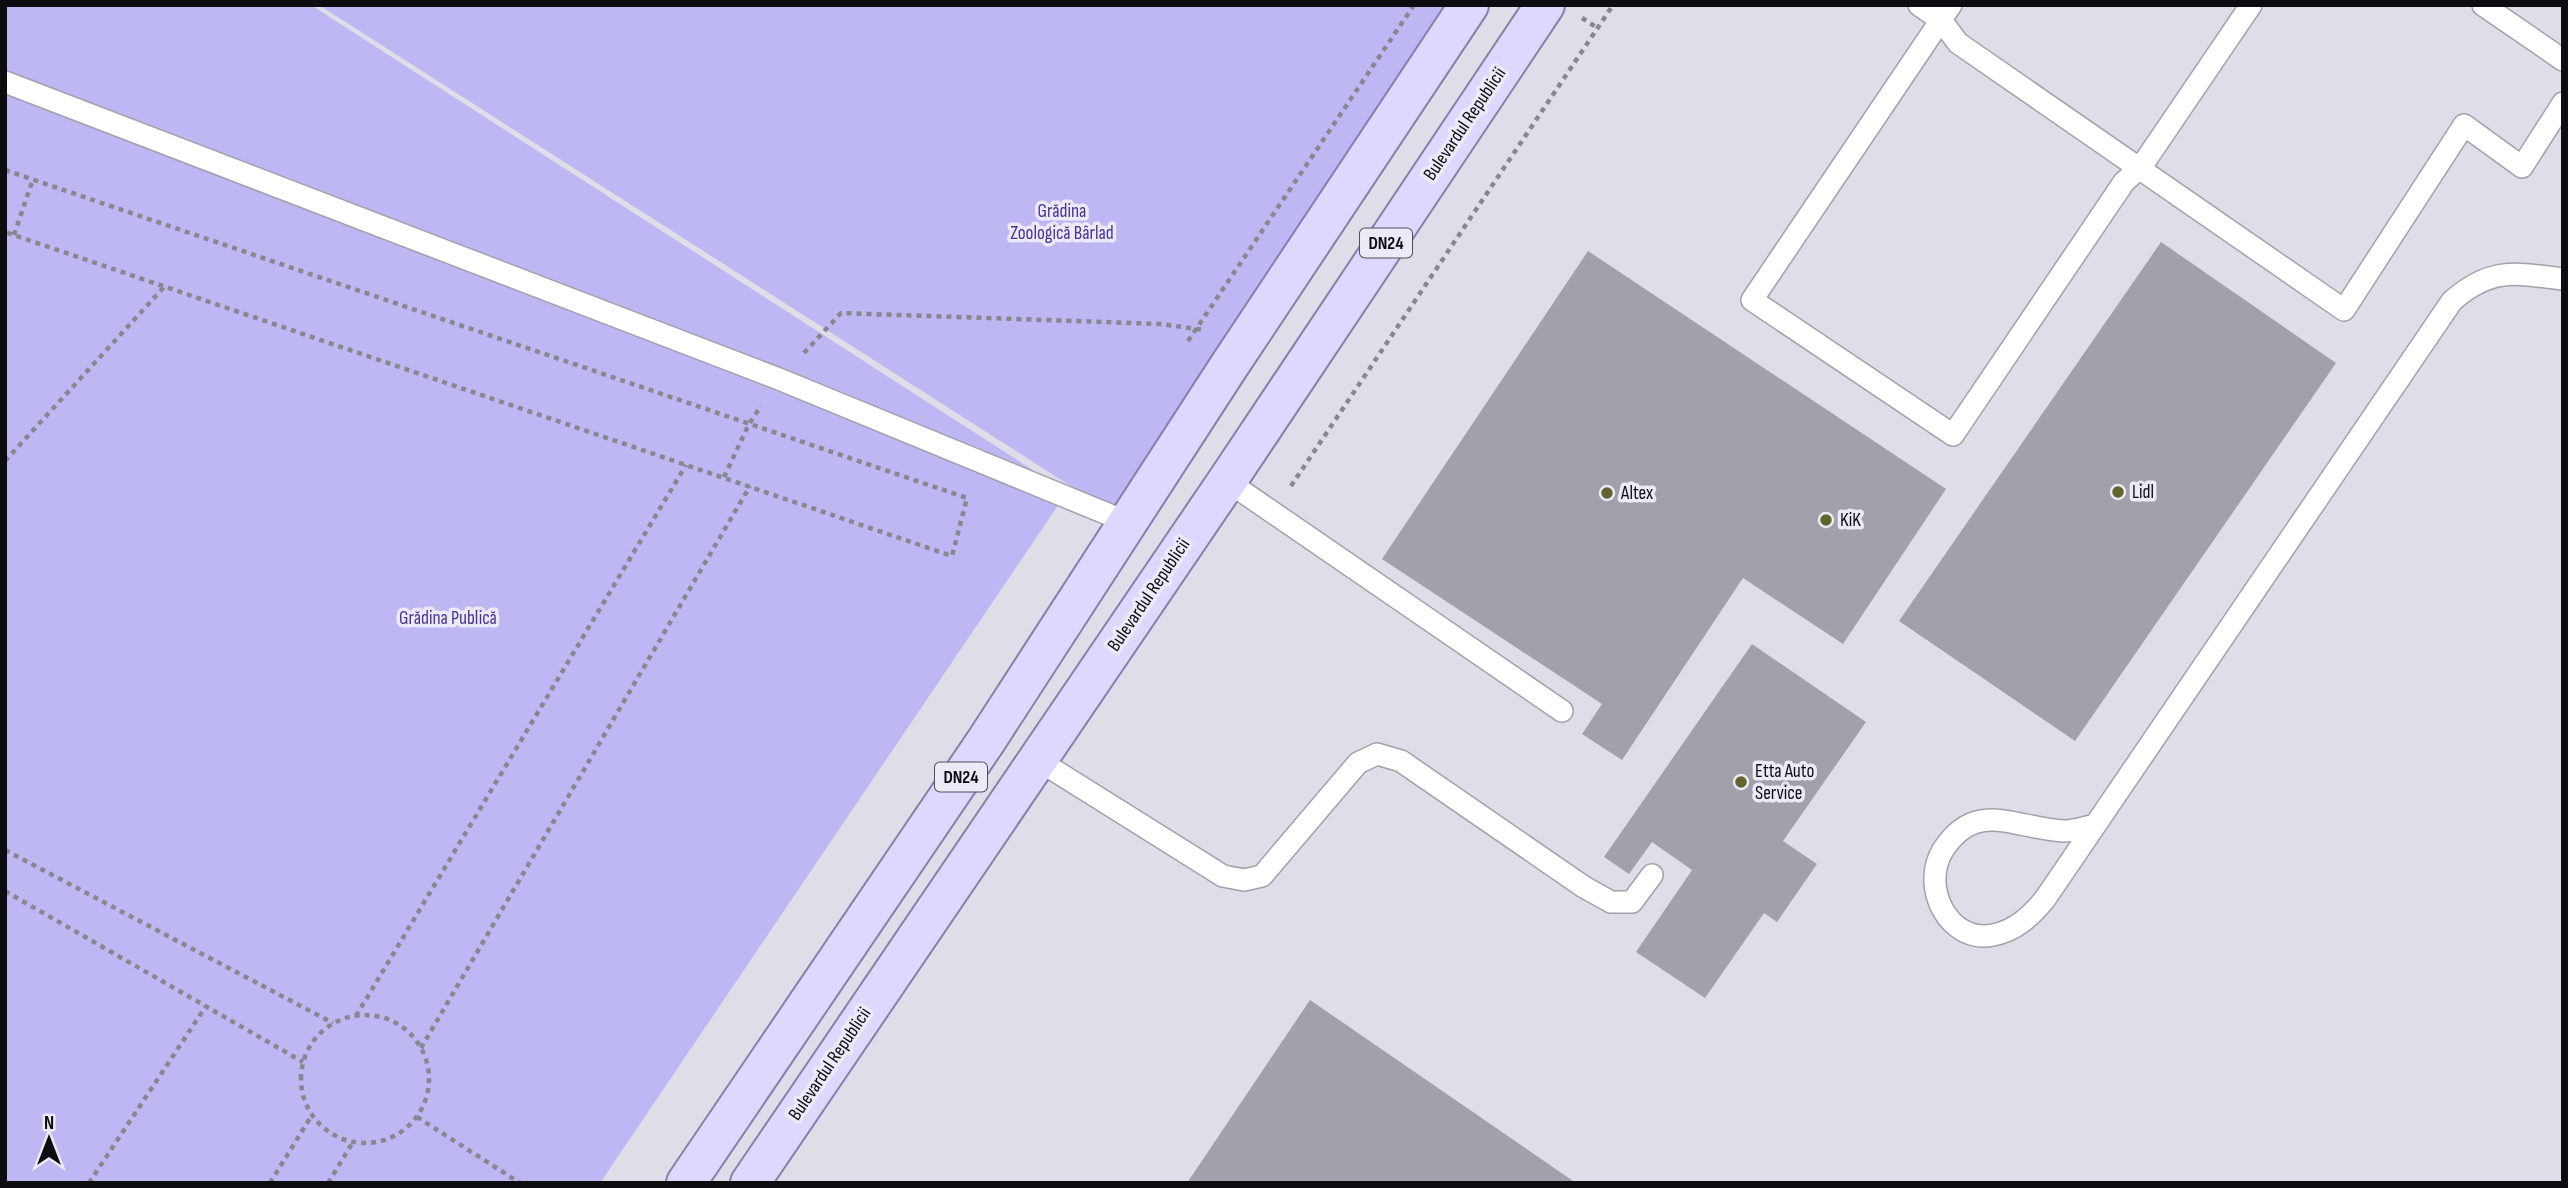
<svg xmlns="http://www.w3.org/2000/svg" width="2568" height="1188" viewBox="0 0 2568 1188" font-family="'Sofia Sans Condensed',sans-serif">
  <rect width="100%" height="100%" fill="#dedde8"/>
  <path fill="#bdb7f3" d="M5,5H311L1067,492L600,1183H5Z
    M319,5H1464L1127,522Z"/>
  <path fill="#a1a0ab" d="M2161,242L2336,363L2075,741L1899,621Z
    M1588,251L1946,489L1843,644L1743,578L1622,760L1582,734L1602,704L1382,559Z
    M1752,644L1866,722L1783,841L1817,864L1777,922L1764,913L1705,998L1636,952L1692,870L1652,842L1629,874L1604,857Z
    M1310,1000L1576,1183H1187Z"/>
  <g fill="none" stroke-linecap="round" stroke-linejoin="round">
    <defs>
      <path id="service" d="M1919,5L1941,20L1958,43L2344,310L2464,125L2522,167L2563,103
        M1951,5L1752,300L1953,435L2124,182L2141,167L2251,5
        M2483,5L2563,60
        M5,82L779,379L1127,522
        M1227,481L1562,711
        M1038,760L1223,876L1244,880L1262,876L1358,763L1377,754L1401,761L1584,887L1611,902H1632L1652,875
        M2095,825C2085,827 2074,831 2064,831C2016,829 1976,798 1943,850C1920,887 1949,944 1993,935C2015,931 2031,916 2045,899L2452,301C2491,267 2515,273 2563,279"/>
      <path id="primary" d="M686,1183L986,741L1229,366L1469,5
        M750,1183L1227,481L1545,5"/>
    </defs>
    <use href="#service" stroke="#a1a1ab" stroke-width="24"/>
    <use href="#primary" stroke="#8580ab" stroke-width="42"/>
    <path stroke="#88878f" stroke-width="4.5" stroke-dasharray="5 5" stroke-linecap="butt" d="M1582,18L1596,27
      M5,170L967,498L952,556L5,232
      M14,235L33,179
      M1188,341L1414,5
      M804,353L841,313L1161,324L1204,330
      M5,461L164,287
      M724,477L749,424L761,406
      M1291,486L1613,5
      M5,850L333,1023
      M5,891L303,1062
      M301 1079a64 64 0 1 1 128 0a64 64 0 1 1-128 0Z
      M356,1016L686,465
      M421,1048L750,486
      M417,1117L520,1183
      M89,1183L206,1006
      M270,1183L312,1115
      M328,1183L353,1142"/>
    <use href="#service" stroke="#fff" stroke-width="21"/>
    <use href="#primary" stroke="#dcd8fe" stroke-width="38"/>
  </g>
  <g fill="#636330" stroke="#ebeaf6" stroke-width="2.5">
    <circle cx="2118" cy="492" r="7"/>
    <circle cx="1607" cy="493" r="7"/>
    <circle cx="1826" cy="520" r="7"/>
    <circle cx="1741" cy="782" r="7"/>
  </g>
  <g text-anchor="middle" dominant-baseline="central" stroke-width="7" stroke-linejoin="round" paint-order="stroke">
    <g fill="#ebeaf6" stroke="#504f55" stroke-width="2">
      <rect x="1360" y="228.5" width="52" height="29" rx="5"/>
      <rect x="935" y="762.5" width="52" height="29" rx="5"/>
    </g>
    <g font-size="18" font-weight="bold" fill="#0d0c10">
      <text x="1386" y="243">DN24</text>
      <text x="961" y="777">DN24</text>
    </g>
    <g font-size="19" fill="#0d0c10" stroke="#ebeaf6">
      <text transform="translate(1465 124) rotate(-56)">Bulevardul Republicii</text>
      <text transform="translate(1149 595) rotate(-56)">Bulevardul Republicii</text>
      <text transform="translate(830 1064) rotate(-56)">Bulevardul Republicii</text>
    </g>
    <g font-size="19" fill="#4a3195" stroke="#ebeaf6">
      <text x="1062" y="211">Grădina<tspan x="1062" dy="22">Zoologică Bârlad</tspan></text>
      <text x="448" y="618">Grădina Publică</text>
    </g>
    <g font-size="19" fill="#0d0c10" stroke="#ebeaf6" text-anchor="start">
      <text x="2132" y="492">Lidl</text>
      <text x="1621" y="493">Altex</text>
      <text x="1840" y="520">KiK</text>
      <text x="1755" y="771">Etta Auto<tspan x="1755" dy="22">Service</tspan></text>
    </g>
  </g>
  <rect width="2568" height="1188" fill="none" stroke="#0d0c10" stroke-width="14"/>
  <g transform="translate(49 1139)" stroke="#ebeaf6" stroke-width="5" paint-order="stroke">
  <path d="M0-5L12 26L0 18L-12 26Z" fill="#0d0c10"/>
  <text y="-10" font-size="19" font-weight="bold" text-anchor="middle" fill="#0d0c10">N</text>
  </g>
</svg>
